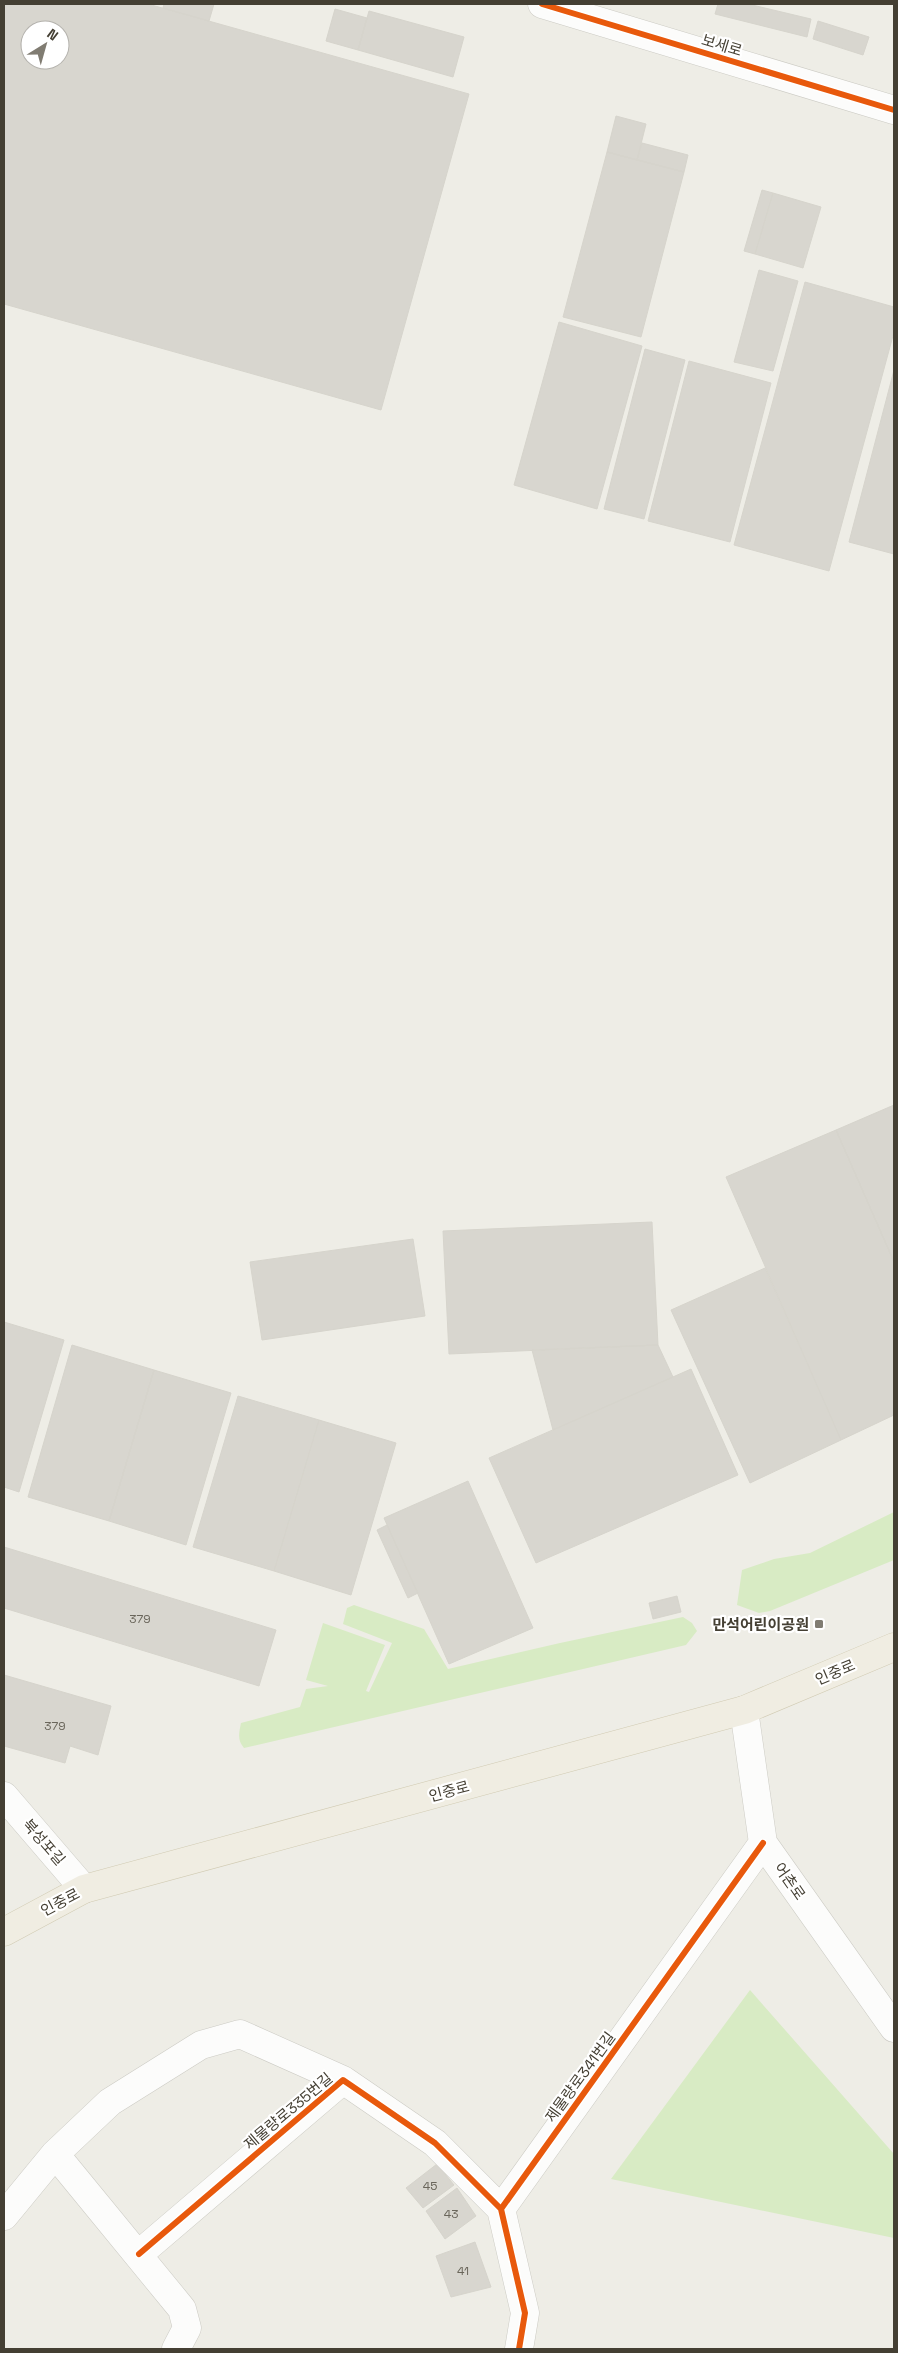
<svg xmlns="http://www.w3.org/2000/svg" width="898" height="2353" viewBox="0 0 898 2353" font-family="'Space Grotesk','Noto Sans KR',sans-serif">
  <rect width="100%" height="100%" fill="#eeede6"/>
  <path fill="#d8ebc4" d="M894,1512V1560L770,1611L759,1613L737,1605L742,1570L774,1559L810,1553Z
    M354,1605L424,1629L448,1669L560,1643L683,1617L692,1623L697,1631L686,1645L244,1748C237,1740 239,1733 241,1723L300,1707L306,1689L328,1686L306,1680L323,1623L385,1645L366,1691L369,1692L392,1643L343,1624L347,1608Z
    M750,1990L894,2154V2238L611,2179Z"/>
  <path fill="#d8d6cf" stroke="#d6d4cc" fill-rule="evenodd" d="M4,4H148L469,94L381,410L4,304ZM30,30H60V60H30Z
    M164,4H214L209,21L163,8Z
    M718,4H748L811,19L807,37L715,14Z
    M335,9L367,18L358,50L326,41Z
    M369,11L464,37L453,77L358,50Z
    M818,21L869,37L863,55L813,39Z
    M616,116L646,124L637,160L607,152Z
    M642,143L688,155L684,172L637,160Z
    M607,152L684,172L641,337L563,317Z
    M762,190L773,193L755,254L744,251Z
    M773,193L821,207L803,268L755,254Z
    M759,270L798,281L773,371L734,362Z
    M805,282L894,307V332L829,571L734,545Z
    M559,322L642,346L597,509L514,485Z
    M645,349L685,360L644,519L604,509Z
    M689,361L771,383L730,542L648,521Z
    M894,370V554L849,542Z
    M894,1105V1262L836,1130Z
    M836,1130L894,1262V1415L841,1440L726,1177Z
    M652,1222L658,1345L449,1354L443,1231Z
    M413,1239L425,1316L262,1340L250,1262Z
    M765,1268L841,1440L750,1483L671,1310Z
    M4,1322L64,1340L19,1492L4,1487Z
    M72,1345L154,1370L109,1521L28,1497Z
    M658,1345L673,1377L553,1430L532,1350Z
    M691,1369L738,1475L536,1563L489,1458Z
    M154,1370L231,1393L186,1545L109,1521Z
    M238,1396L319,1420L274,1571L193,1547Z
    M319,1420L396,1443L351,1595L274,1571Z
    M468,1481L533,1628L449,1664L384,1518Z
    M387,1525L418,1593L408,1598L377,1530Z
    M4,1547L276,1630L259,1686L4,1608Z
    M677,1596L681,1612L653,1619L649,1603Z
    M4,1675L111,1706L98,1755L70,1746L65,1763L4,1746Z
    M437,2164L454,2185L423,2208L406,2188Z
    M457,2188L476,2216L445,2239L426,2211Z
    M475,2242L491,2287L451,2297L436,2256Z"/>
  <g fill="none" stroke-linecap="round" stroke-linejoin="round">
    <defs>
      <path id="minor" d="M542,4L894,110
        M744,1710L763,1843L894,2028
        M4,1796L84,1889
        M55,2154L182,2309L187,2328L176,2349
        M4,2216L55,2154L110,2102L201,2045L240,2034L343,2080
        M139,2254L343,2080L435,2143L501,2209
        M519,2349L525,2313L501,2209L763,1843"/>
      <path id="major" d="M4,1932L84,1889L744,1710L894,1647"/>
    </defs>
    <use href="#minor" stroke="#cccbc4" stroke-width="29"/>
    <use href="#major" stroke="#d1cbb3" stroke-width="29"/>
    <use href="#minor" stroke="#fcfcfb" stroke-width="28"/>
    <use href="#major" stroke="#f0ede2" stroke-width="28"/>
    <defs>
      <path id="cycleway" d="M542,4L894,110
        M139,2254L343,2080L435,2143L501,2209
        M519,2349L525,2313L501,2209L763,1843"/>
    </defs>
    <use href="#cycleway" stroke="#fff" stroke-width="9"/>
    <use href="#cycleway" stroke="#e8590c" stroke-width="6"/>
  </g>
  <rect fill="#807c72" stroke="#fff" stroke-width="2" x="814" y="1619" width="10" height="10" rx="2.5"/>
  <g text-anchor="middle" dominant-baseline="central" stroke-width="4.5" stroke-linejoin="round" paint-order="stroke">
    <g font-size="12" fill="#6a665b">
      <text x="140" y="1619">379</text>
      <text x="55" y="1726">379</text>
      <text x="430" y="2186">45</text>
      <text x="451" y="2214">43</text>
      <text x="463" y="2271">41</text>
    </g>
    <g font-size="15" fill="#443f33" stroke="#fff">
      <text transform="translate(722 45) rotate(17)">보세로</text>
      <text transform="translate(835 1672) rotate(-23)">인중로</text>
      <text transform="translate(449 1791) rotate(-15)">인중로</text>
      <text transform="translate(44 1842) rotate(49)">북성포길</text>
      <text transform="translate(790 1881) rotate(55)">어촌로</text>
      <text transform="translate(60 1902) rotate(-28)">인중로</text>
      <text transform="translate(580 2077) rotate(-54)">제물량로341번길</text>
      <text transform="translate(288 2111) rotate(-40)">제물량로335번길</text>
    </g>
    <g font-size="15" font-weight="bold" fill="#443f33" stroke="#fff" text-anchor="end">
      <text x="809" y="1624">만석어린이공원</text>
    </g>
  </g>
  <rect width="898" height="2353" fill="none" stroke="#443f33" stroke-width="10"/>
  <g transform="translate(45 45) rotate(37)"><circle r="24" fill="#ffffff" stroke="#b4b2ad"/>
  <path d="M0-4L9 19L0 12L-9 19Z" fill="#807c72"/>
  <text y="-8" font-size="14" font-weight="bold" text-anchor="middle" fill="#443f33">N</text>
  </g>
</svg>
